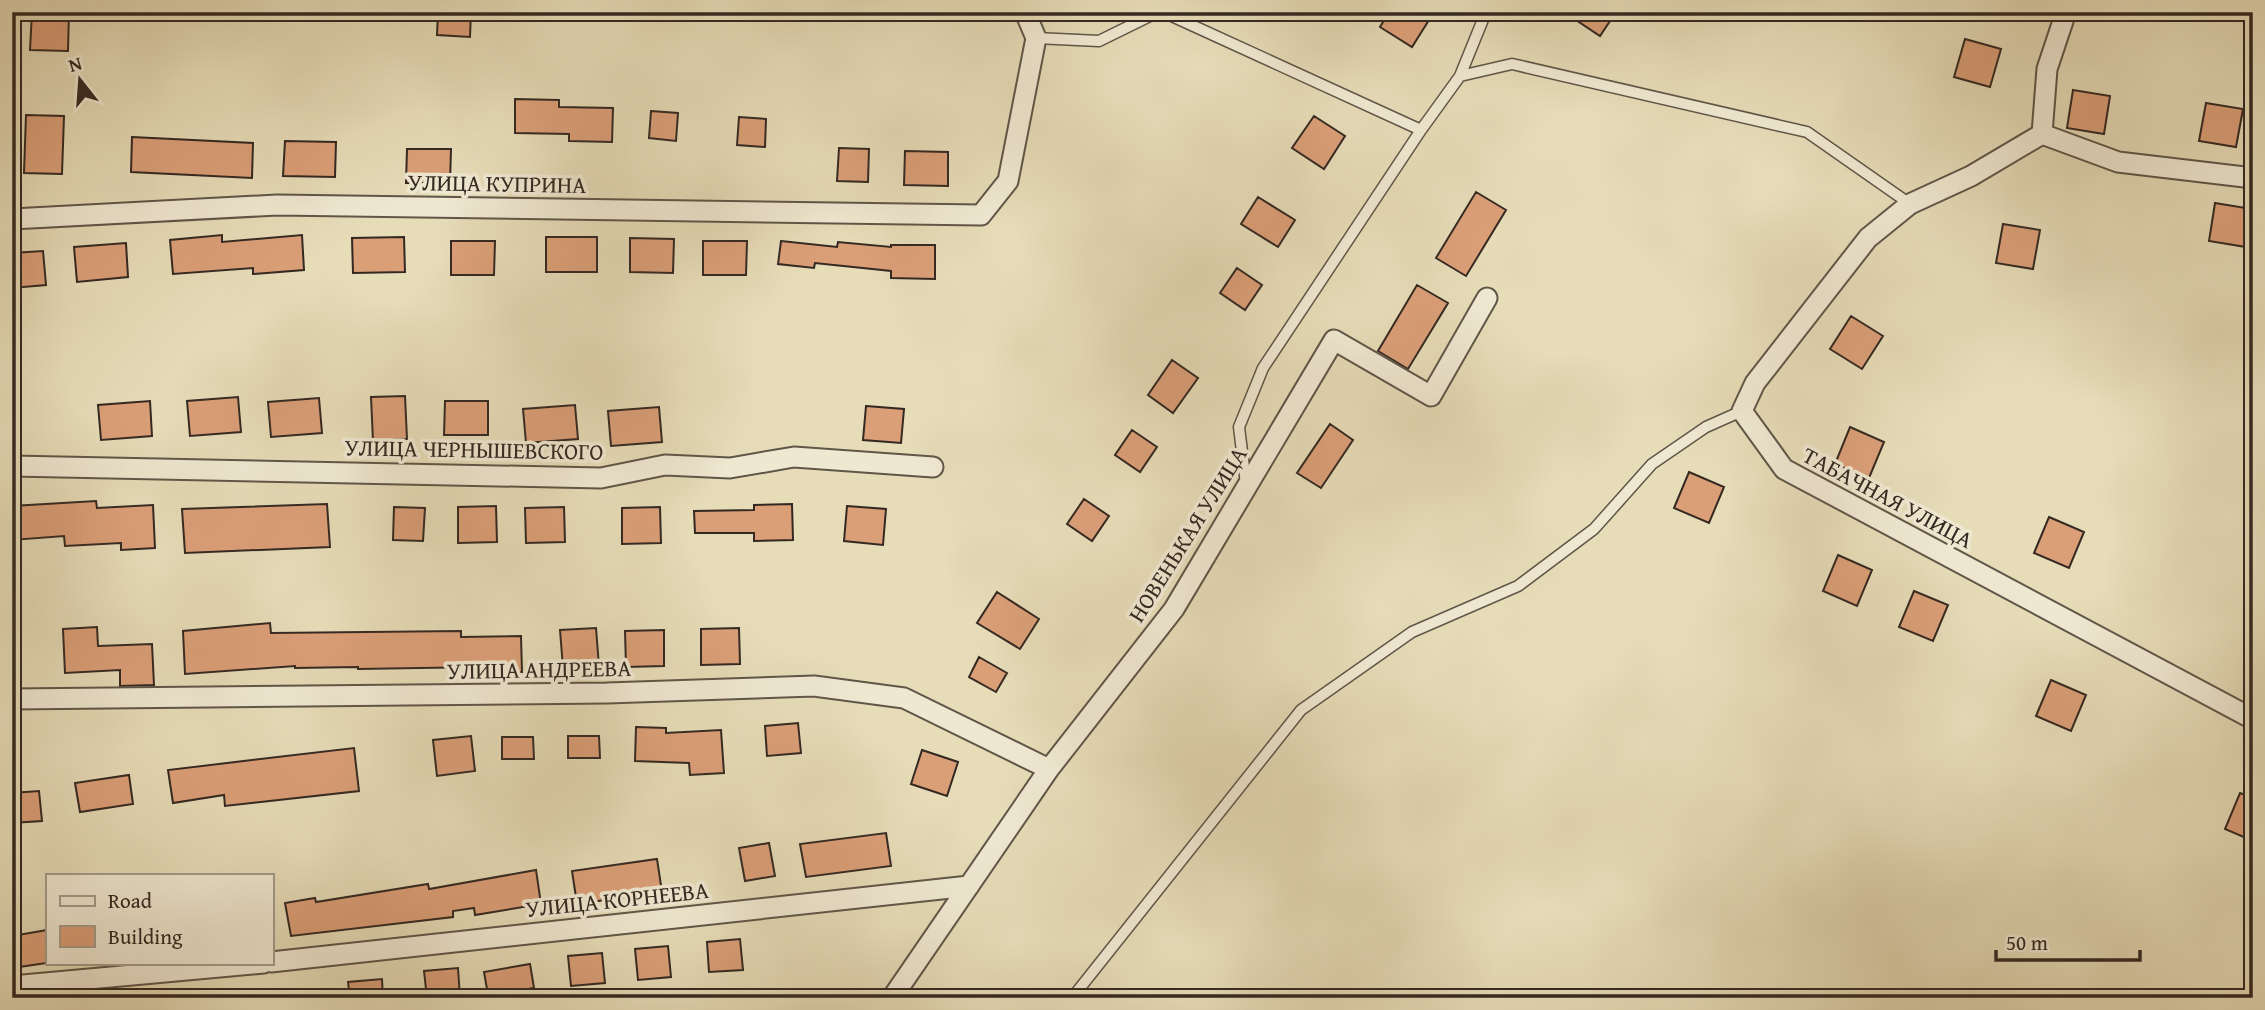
<svg xmlns="http://www.w3.org/2000/svg" width="2265" height="1010" viewBox="0 0 2265 1010" font-family="'Gentium Book Plus',serif">
  <rect width="100%" height="100%" fill="#e6dcb8"/>
  <filter id="stains"><feTurbulence type="fractalNoise" baseFrequency=".00286" numOctaves="4"/><feColorMatrix values="0 0 0 0 .2 0 0 0 0 .09 0 0 0 0 .02 0 0 0 .5 -.17"/></filter>
  <radialGradient id="worn" r=".72"><stop offset=".6" stop-color="#630" stop-opacity="0"/><stop offset="1" stop-color="#630" stop-opacity=".3"/></radialGradient>
  <path fill="#db9f78" stroke="#342922" stroke-width="2" d="M32,12H69L68,51L30,50Z
    M438,12H471L470,37L437,35Z
    M1389,12H1434L1412,47L1380,27Z
    M1564,12H1616L1600,36Z
    M1965,39L2001,49L1990,87L1954,77Z
    M2073,90L2110,96L2104,134L2067,128Z
    M515,99L559,100V107L613,108L612,142L569,141V134L515,133Z
    M2206,103L2243,109L2236,147L2199,141Z
    M651,111L678,113L676,141L649,138Z
    M26,115L64,116L62,174L24,173Z
    M1314,116L1345,136L1324,169L1292,148Z
    M739,117L766,119L765,147L737,145Z
    M132,137L253,143L252,178L131,172Z
    M285,141L336,142L335,177L283,176Z
    M839,148L869,149L868,182L837,181Z
    M407,149H451L450,183H406Z
    M905,151L948,152V186L904,185Z
    M1476,192L1506,210L1466,276L1436,258Z
    M1258,197L1295,220L1278,247L1241,224Z
    M2215,203L2252,209L2246,247L2209,241Z
    M2003,224L2040,230L2033,269L1996,263Z
    M222,235V242L302,235L304,270L253,274V268L173,274L170,240Z
    M404,237L405,272L353,273L352,238Z
    M546,237H597V272H546Z
    M630,238L674,239L673,273L630,272Z
    M451,241H495L494,275H451Z
    M703,241H747L746,275H703Z
    M781,241L837,247L838,242L891,247V245H935V279L891,278V271L815,263L814,268L778,264Z
    M126,243L128,277L77,282L74,247Z
    M43,251L46,285L12,288V253Z
    M1237,268L1262,285L1245,310L1220,293Z
    M1417,285L1448,303L1408,369L1378,351Z
    M1851,316L1883,336L1862,369L1830,349Z
    M1172,360L1198,378L1173,413L1148,395Z
    M405,396L407,439L373,441L371,397Z
    M238,397L241,432L190,436L187,401Z
    M319,398L322,433L271,437L268,402Z
    M150,401L152,436L101,440L98,405Z
    M445,401H488V435H444Z
    M575,405L578,439L526,443L523,409Z
    M866,406L904,409L901,443L863,440Z
    M659,407L662,442L611,446L608,411Z
    M1330,424L1353,440L1321,488L1297,473Z
    M1850,427L1884,442L1869,478L1835,464Z
    M1132,430L1157,447L1140,472L1115,455Z
    M1689,472L1724,487L1709,523L1674,508Z
    M1084,499L1109,516L1092,541L1067,524Z
    M96,501L97,508L153,505L155,548L121,550V543L65,546L64,536L12,540V506Z
    M327,504L330,547L185,553L182,509Z
    M792,504L793,540L754,541V533H695L694,511L754,510V505Z
    M496,506L497,542L458,543V507Z
    M847,506L886,509L883,545L844,541Z
    M394,507L425,508L423,541L393,540Z
    M564,507L565,542L526,543L525,508Z
    M660,507L661,543L622,544V508Z
    M2049,517L2084,532L2069,568L2034,553Z
    M1838,555L1872,570L1857,606L1823,591Z
    M1914,591L1948,605L1933,641L1899,627Z
    M997,592L1039,619L1020,649L977,623Z
    M270,623L271,633L461,631V637L521,636L522,672L483,673V667L358,669V667L295,668V666L185,674L183,631Z
    M97,627L98,646L152,644L154,685L120,686V670L65,673L63,629Z
    M596,628L599,666L563,668L560,630Z
    M739,628L740,664L701,665V629Z
    M664,630V666L626,667L625,631Z
    M979,657L1007,673L996,692L969,677Z
    M2051,680L2086,695L2071,731L2036,716Z
    M798,723L801,753L767,756L765,726Z
    M636,727L666,728V733L721,730L724,773L690,775L689,763L635,761Z
    M471,736L475,771L437,776L433,740Z
    M568,736H599L600,758H568Z
    M502,737H533L534,759H502Z
    M354,748L359,791L225,806L224,795L173,803L168,770Z
    M922,750L958,762L947,796L911,784Z
    M129,775L133,804L80,812L75,783Z
    M39,791L42,821L12,823V793Z
    M2240,793L2253,798V841L2225,829Z
    M886,833L891,866L806,877L800,844Z
    M769,843L775,876L745,881L739,848Z
    M657,859L662,892L577,904L572,871Z
    M536,870L541,904L475,915L474,908L453,911V917L291,936L285,903L315,898L316,902L428,884L429,889Z
    M47,930V963L12,968V936Z
    M740,939L743,970L709,972L707,942Z
    M668,946L671,977L638,980L635,949Z
    M602,953L605,983L571,986L568,956Z
    M530,964L534,988L488,995L484,972Z
    M458,968L460,998H427L424,971Z
    M382,979L383,998H350L348,982Z"/>
  <g fill="none" stroke-linecap="round" stroke-linejoin="round">
    <defs>
      <path id="service" d="M1163,12L1421,130
        M1036,38L1099,41L1158,12
        M1460,76L1486,12
        M1246,484L1239,427L1263,368L1421,130L1460,76L1512,64L1807,132L1910,204
        M1072,998L1301,710L1412,632L1518,586L1594,529L1652,464L1706,427L1742,411"/>
      <path id="minor" d="M2066,12L2047,69L2042,134L2118,162L2253,178
        M2042,134L1971,176L1910,204L1868,238L1755,383L1742,411L1784,469L2253,719
        M12,219L277,205L981,215L1008,181L1036,38L1025,12
        M12,466L601,478L665,465L730,468L794,457L933,467
        M12,699L607,693L814,686L904,698L1049,769
        M271,962L969,886
        M12,986L264,963
        M892,998L1049,769L1174,609L1334,340L1431,396L1487,298"/>
    </defs>
    <use href="#service" stroke="#605648" stroke-width="13"/>
    <use href="#minor" stroke="#605648" stroke-width="23"/>
    <use href="#service" stroke="#efe8d1" stroke-width="10"/>
    <use href="#minor" stroke="#efe8d1" stroke-width="19"/>
  </g>
  <g text-anchor="middle" dominant-baseline="central" stroke-width="7" stroke-linejoin="round" paint-order="stroke">
    <g font-size="23" fill="#342922" stroke="#efe8d1">
      <text transform="translate(497 183) rotate(1)">УЛИЦА КУПРИНА</text>
      <text transform="translate(474 449) rotate(1)">УЛИЦА ЧЕРНЫШЕВСКОГО</text>
      <text transform="translate(1888 497) rotate(28)">ТАБАЧНАЯ УЛИЦА</text>
      <text transform="translate(1187 534) rotate(-58)">НОВЕНЬКАЯ УЛИЦА</text>
      <text transform="translate(539 669) rotate(-1)">УЛИЦА АНДРЕЕВА</text>
      <text transform="translate(617 899) rotate(-6)">УЛИЦА КОРНЕЕВА</text>
    </g>
  </g>
  <rect width="2265" height="1010" fill="none" stroke="#e6dcb8" stroke-width="42"/>
  <rect x="14" y="14" width="2237" height="982" fill="none" stroke="#342922" stroke-width="3.5"/>
  <rect x="21" y="21" width="2223" height="968" fill="none" stroke="#342922" stroke-width="2"/>
  <rect x="46" y="874" width="228" height="91" fill="#efe8d1" stroke="#a49c8b" stroke-width="2"/>
  <rect x="60" y="896" width="35" height="10" fill="#efe8d1" stroke="#a49c8b" stroke-width="2"/>
  <text x="108" y="908" font-size="21" fill="#342922">Road</text>
  <rect x="60" y="926" width="35" height="21" fill="#db9f78" stroke="#a49c8b" stroke-width="2"/>
  <text x="108" y="944" font-size="21" fill="#342922">Building</text>
  <g transform="translate(80 80) rotate(343)" stroke="#efe8d1" stroke-width="5" paint-order="stroke">
  <path d="M0-5L12 26L0 18L-12 26Z" fill="#342922"/>
  <text y="-10" font-size="19" font-weight="bold" text-anchor="middle" fill="#342922">N</text>
  </g>
  <path d="M1996 950v10h144v-10" fill="none" stroke="#342922" stroke-width="3.5"/>
  <text x="2006" y="950" font-size="21" fill="#342922" stroke="#efe8d1" stroke-width="5" paint-order="stroke">50 m</text>
  <rect width="100%" height="100%" filter="url(#stains)"/>
  <rect width="100%" height="100%" fill="url(#worn)"/>
</svg>
